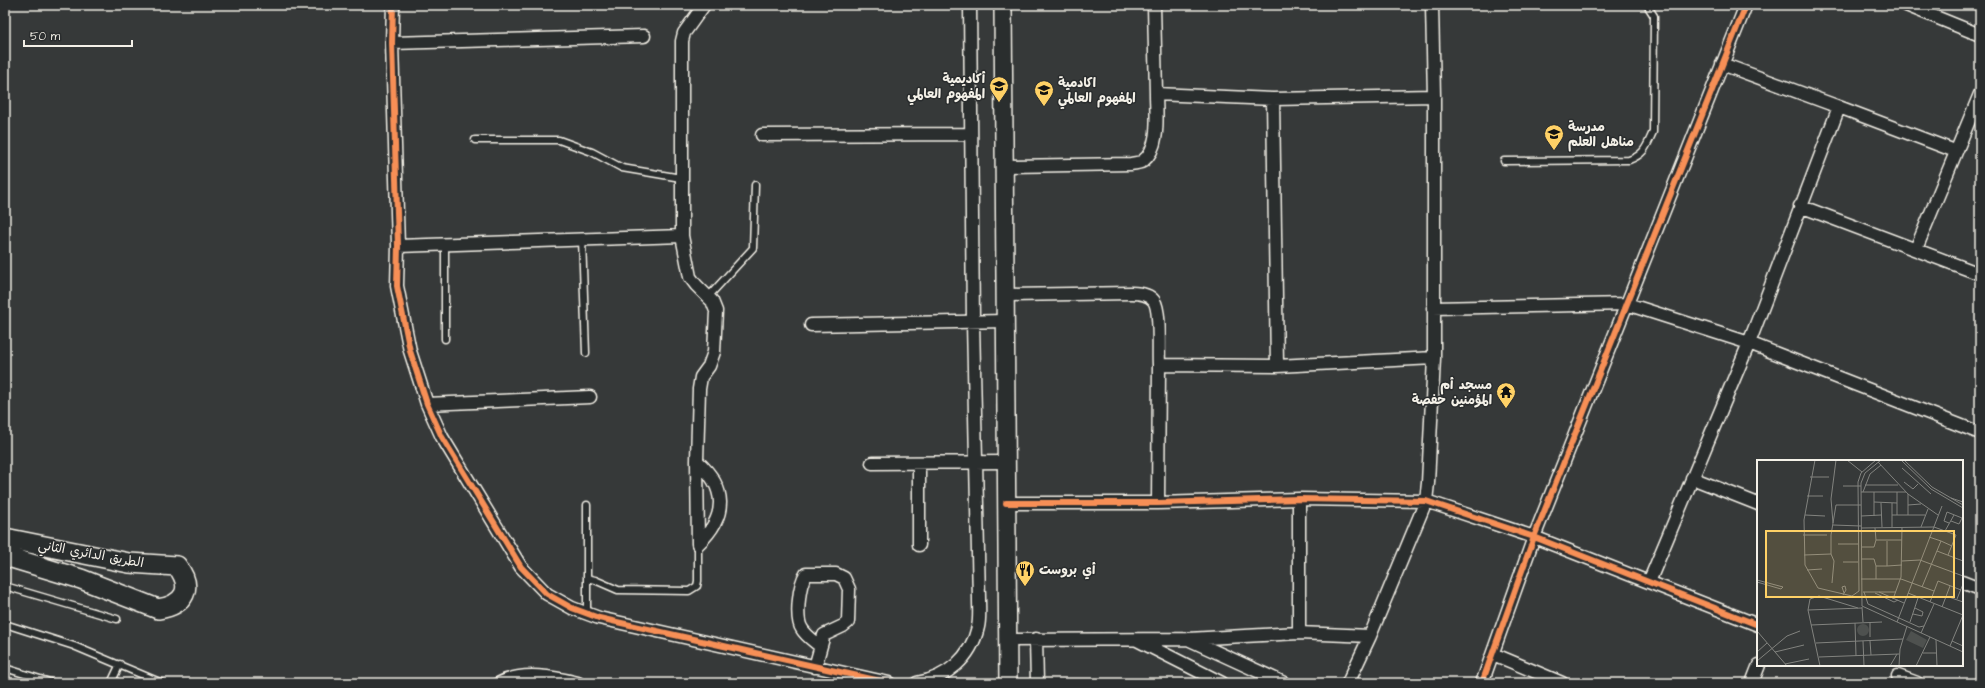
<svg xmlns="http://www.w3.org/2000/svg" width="1985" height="688" viewBox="0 0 1985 688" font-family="'Architects Daughter','Playpen Sans Arabic',sans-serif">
  <rect width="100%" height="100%" fill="#363939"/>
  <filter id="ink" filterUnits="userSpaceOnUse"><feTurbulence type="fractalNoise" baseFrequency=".025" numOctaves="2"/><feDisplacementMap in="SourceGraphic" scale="8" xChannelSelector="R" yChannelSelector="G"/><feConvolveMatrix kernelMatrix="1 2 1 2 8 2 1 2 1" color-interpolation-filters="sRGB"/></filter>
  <g filter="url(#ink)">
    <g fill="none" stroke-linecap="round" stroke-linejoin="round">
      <defs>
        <path id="service" d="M475,140H559L592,152L622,168L681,178
          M1504,161L1629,160C1645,154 1646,147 1653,132L1654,16L1647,5
          M582,239L586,353
          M445,244V339
          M708,297L753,248L755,185
          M587,578L595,580L618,590L689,591L697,586L698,581V544
          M5,586L117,619
          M587,614V505
          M5,624L74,646L162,683
          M5,668L53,683
          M111,683L120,664"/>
        <path id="minor" d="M393,5L392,43L398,246L397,286L410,351L427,404L442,437L521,567L547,594L572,608L599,618L889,683
          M1154,5L1156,94
          M1906,5L1980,35
          M392,43L644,36
          M1839,107L1955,151
          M762,135L971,134
          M1004,166L1131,164C1135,163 1141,163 1143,161C1161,147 1156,113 1156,94L1273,99L1434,96
          M1800,206L1980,274
          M398,246L682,236
          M1916,249L1980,94
          M1005,295L1131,293C1138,293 1149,294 1154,301C1161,311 1158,351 1159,365
          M1433,308L1627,304L1749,343L1980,433
          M811,325L1005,321
          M1277,366L1434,358
          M427,404L590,397
          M697,461C727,488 728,516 698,544
          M872,463L1006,462
          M919,463V545
          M1692,478L1758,504
          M1299,499V633
          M1006,503H1158L1299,499L1426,501L1534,537L1758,625
          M1158,503L1159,365L1277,366L1273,99
          M698,544L697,461L699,389L701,377L709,366L714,352L716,311L712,301L696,285L690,277L682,236V41L684,33L704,5
          M1649,582L1749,343L1839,107L1722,64
          M1962,582L1980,589
          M1036,639L1037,683
          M1007,640L1188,639L1299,633L1370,636
          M1137,640L1222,683
          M1190,640L1284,683
          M1493,654L1562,683
          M815,667L824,635L843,626L848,622L849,589L844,578L836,574H806C799,584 795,619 802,629C806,636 814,641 820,646
          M1898,676L1917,683
          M500,683C523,671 554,677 578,683
          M917,683C947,678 971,658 978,627C980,619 979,608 979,599L973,322L970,5
          M1348,683L1370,636L1426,501L1428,483L1434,358V96L1432,5
          M1482,683L1534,537L1746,5
          M1752,683L1759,665"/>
        <path id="secondary" d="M1003,5L1008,683"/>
        <path id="primary" d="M5,538L129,563L177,566C194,588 185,605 158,609L81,579L5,556"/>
      </defs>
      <use href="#service" stroke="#f4f1e8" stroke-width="9"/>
      <use href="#minor" stroke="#f4f1e8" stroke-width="15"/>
      <use href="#secondary" stroke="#f4f1e8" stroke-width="20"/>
      <use href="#primary" stroke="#f4f1e8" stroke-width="22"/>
      <use href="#service" stroke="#2a2d2e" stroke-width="6"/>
      <use href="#minor" stroke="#2a2d2e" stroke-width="12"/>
      <use href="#secondary" stroke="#2a2d2e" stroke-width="17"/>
      <use href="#primary" stroke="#2a2d2e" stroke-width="19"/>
      <defs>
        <path id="cycleway" d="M393,5L392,43L398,246L397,286L410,351L427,404L442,437L521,567L547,594L572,608L599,618L889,683
          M1006,503H1158L1299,499L1426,501L1534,537L1758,625
          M1482,683L1534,537L1746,5"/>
      </defs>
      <use href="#cycleway" stroke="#2a2d2e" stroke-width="8"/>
      <use href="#cycleway" stroke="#f78f57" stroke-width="6"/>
    </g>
  </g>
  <defs>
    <symbol id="school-pin" viewBox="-11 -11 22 30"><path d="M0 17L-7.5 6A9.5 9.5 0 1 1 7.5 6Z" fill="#ffd166" stroke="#2a2d2e"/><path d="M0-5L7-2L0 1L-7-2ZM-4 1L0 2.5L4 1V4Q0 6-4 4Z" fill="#111"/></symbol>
    <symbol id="university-pin" viewBox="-11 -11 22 30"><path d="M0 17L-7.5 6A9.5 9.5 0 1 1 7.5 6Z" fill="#ffd166" stroke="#2a2d2e"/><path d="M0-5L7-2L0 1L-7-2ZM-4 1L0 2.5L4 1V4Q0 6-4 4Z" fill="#111"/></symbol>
    <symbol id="temple-pin" viewBox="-11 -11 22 30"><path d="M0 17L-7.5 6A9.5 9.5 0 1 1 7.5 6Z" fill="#ffd166" stroke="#2a2d2e"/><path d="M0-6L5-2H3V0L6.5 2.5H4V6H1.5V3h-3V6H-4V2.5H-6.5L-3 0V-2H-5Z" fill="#111"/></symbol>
    <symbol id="restaurant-pin" viewBox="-11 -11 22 30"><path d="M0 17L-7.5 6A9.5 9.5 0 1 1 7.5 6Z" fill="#ffd166" stroke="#2a2d2e"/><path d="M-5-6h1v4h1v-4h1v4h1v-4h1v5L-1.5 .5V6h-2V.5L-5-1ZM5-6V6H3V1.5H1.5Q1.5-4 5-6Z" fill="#111"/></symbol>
  </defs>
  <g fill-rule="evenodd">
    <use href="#school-pin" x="988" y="75" width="22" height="30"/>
    <use href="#university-pin" x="1033" y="79" width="22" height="30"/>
    <use href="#school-pin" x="1543" y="123" width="22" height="30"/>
    <use href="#temple-pin" x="1495" y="381" width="22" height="30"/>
    <use href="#restaurant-pin" x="1014" y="559" width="22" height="30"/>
  </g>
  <g text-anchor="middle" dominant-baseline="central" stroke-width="3" stroke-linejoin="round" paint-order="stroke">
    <g font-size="13" font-weight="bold" fill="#f4f1e8" stroke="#2a2d2e" text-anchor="start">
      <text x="985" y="79" text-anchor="end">أكاديمية<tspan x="985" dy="15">المفهوم العالمي</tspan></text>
      <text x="1058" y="83">اكادمية<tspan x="1058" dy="15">المفهوم العالمي</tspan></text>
      <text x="1568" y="127">مدرسة<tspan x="1568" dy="15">مناهل العلم</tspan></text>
      <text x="1492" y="385" text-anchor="end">مسجد أم<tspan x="1492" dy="15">المؤمنين حفصة</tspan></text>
      <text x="1039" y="570">أي بروست</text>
    </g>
    <g font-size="13" fill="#f4f1e8" stroke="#2a2d2e">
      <text transform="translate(91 554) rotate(10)">الطريق الدائري الثاني</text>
    </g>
  </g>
  <g transform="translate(1757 460)">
    <rect width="206" height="206" fill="#363939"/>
    <path d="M100 170a6 6 0 1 1 12 0a6 6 0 1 1-12 0ZM154,171L170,180L166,188L149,180Z" fill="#4e514f"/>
    <path fill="none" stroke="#82837f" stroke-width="1" d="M58,0L47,60L48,105L61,128L95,136L102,131L101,22L104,13L119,0M90,0L105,12M124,0L108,13L104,23L105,146L206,192M144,0L174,29L206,48M147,0L175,27L206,45M121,2L151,34L181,55M145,8L174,34M53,17H72M147,22L156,29L161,24M108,25H141M86,26H104M104,32H149M106,32L113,14L124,5M140,32V55M50,36H66M194,38L206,42M117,42L140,43M124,43L125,67M151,45L164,44M48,55L68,56M135,55H168M151,55V34M104,56L124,55M117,56V32M76,63L79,45H104M192,63L187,61L190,52L205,58L202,64L194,61M76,65L104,66M135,67V43M164,67L171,49M104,68L177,67L199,75L191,95M118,68L119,80M188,71L197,55M46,75H70M184,81L195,86M81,84H101M104,87H117L119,80H145M180,91L206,101M47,95L74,94M104,99H117L119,106M145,101L163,100L206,116M86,102H101M130,106L145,105M50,110L65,109M104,119H144L177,131M119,119V106H130V81M0,120L26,127L24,129L0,122M75,123L77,101L74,94V75L76,63L74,39L79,0M165,127L184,81L172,77M106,132H139M107,132L111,144L162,167L167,166M122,132L147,143M118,133L137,142L141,140M151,133L206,155M86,135L89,130L88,126L85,127L87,133M189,136L206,142M136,139L144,117L145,67M200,139L206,124M173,142L181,121L204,130M105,147L106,162M185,147L193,126M51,150L105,148M156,154L165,156L166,152L158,148M113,162V177M140,162L185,46M153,162L161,138M98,163L99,196M54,165L125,162M0,171L30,206M164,173L177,144M179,180L180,206M106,181L107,206M113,181L114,195M195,181L206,186M59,183L146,179M193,186L206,155M0,192L10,183M18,192L47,185M166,193H179M62,197L142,194M0,201L30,176L43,171M28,204L52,199M63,206L51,150L53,139L62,136L101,148M133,206L140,194M142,206L143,189L150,166M159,206L173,177"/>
    <path fill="#ffd166" fill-opacity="0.15" stroke="#ffd166" stroke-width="2" d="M9,71H197V137H9Z"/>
    <rect width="206" height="206" fill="none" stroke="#f4f1e8" stroke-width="2"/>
  </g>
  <rect width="1985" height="688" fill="none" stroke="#2a2d2e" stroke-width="20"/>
  <rect x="10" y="10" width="1965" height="668" fill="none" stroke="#f4f1e8" stroke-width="1.5" filter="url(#ink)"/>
  <path d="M24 40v6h108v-6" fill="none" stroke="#f4f1e8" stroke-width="2"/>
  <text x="30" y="40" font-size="12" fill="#f4f1e8" stroke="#2a2d2e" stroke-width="3" paint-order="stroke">50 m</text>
</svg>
